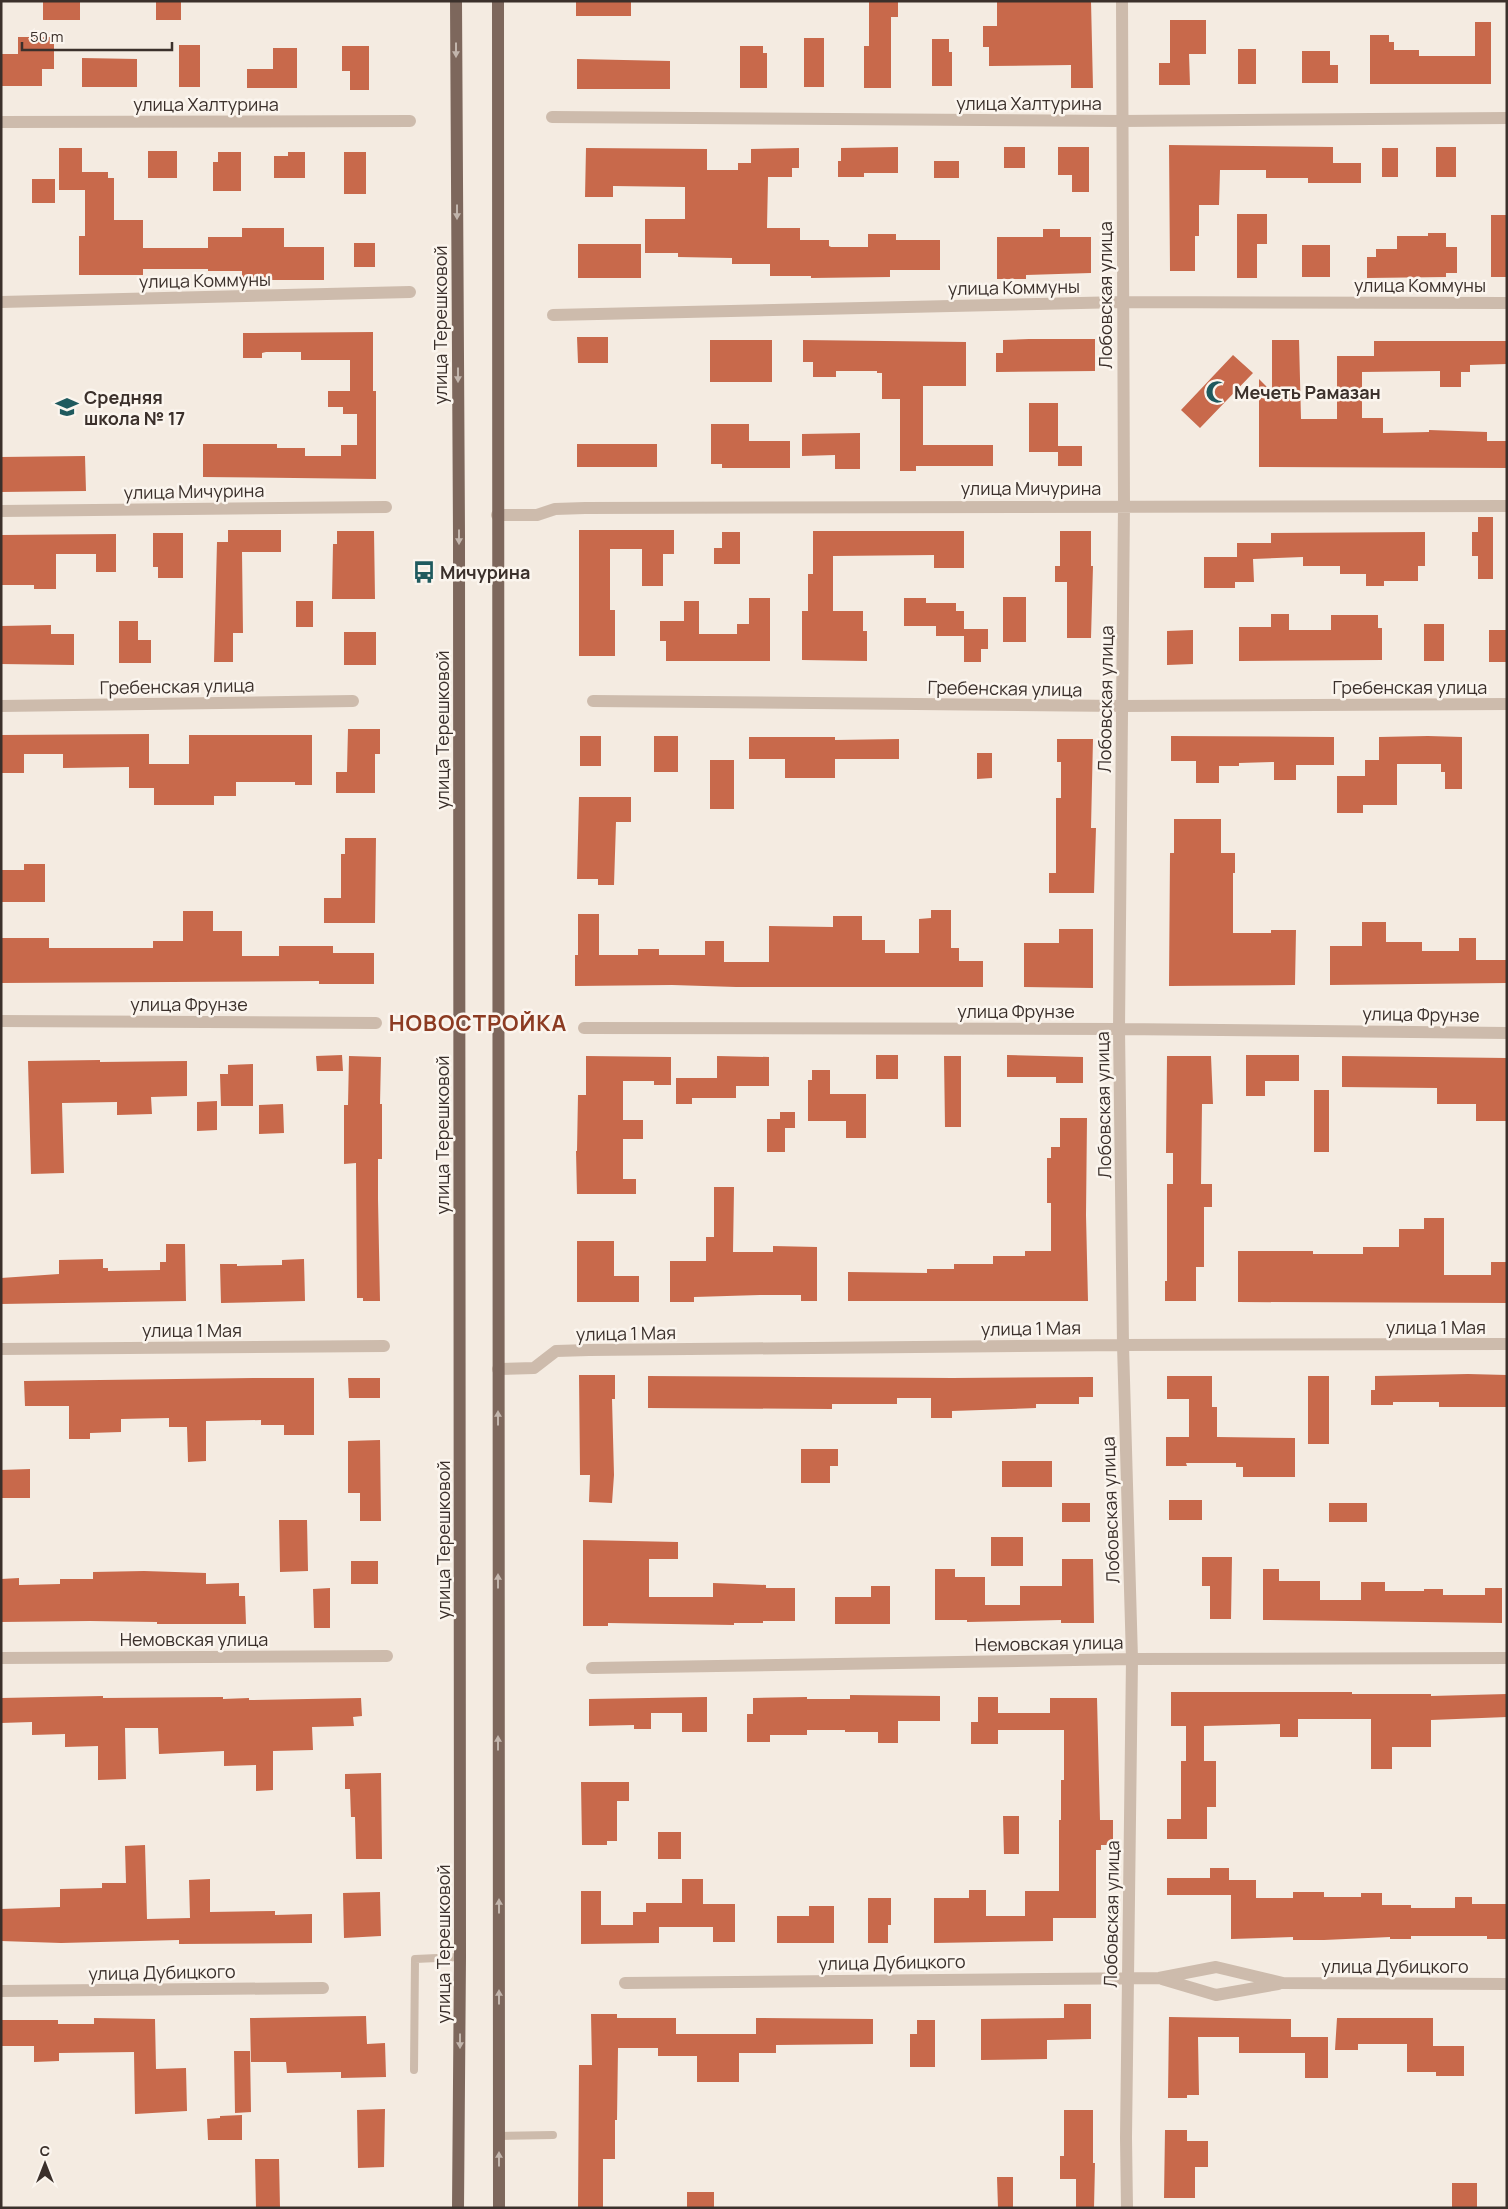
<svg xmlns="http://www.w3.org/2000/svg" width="1508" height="2209" viewBox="0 0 1508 2209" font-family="Manrope,sans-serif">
  <rect width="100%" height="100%" fill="#f4ebe1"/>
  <path fill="#c8694b" d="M43,1H80V20H43Z
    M156,1H181V20H156Z
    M576,1H631V16H576Z
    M869,1H898V17H891V88H864V46H869Z
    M997,1H1091L1093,88H1071V65L989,66V47H983V26H997Z
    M1170,20H1206V54H1189L1190,85H1159V63H1170Z
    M1475,22H1491V84H1370V35H1389V42H1394V50H1419V56H1475Z
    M18,37H54V69H42V86H1V54H18Z
    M804,38H824V87H804Z
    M932,39H949V52H952V86H932Z
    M179,45H200V87H179Z
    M342,46H369V90H350V71H342Z
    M740,46H763V53H767V88H740Z
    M273,48H297V88H247V69H273Z
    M1238,49H1256V84H1238Z
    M1302,51H1330V65H1338V83H1302Z
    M82,58L137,59V87H82Z
    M577,59L670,61V89H577Z
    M1169,145L1333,147V163H1361V183H1308V178H1266V170H1220L1219,205H1199V236H1195V271H1170Z
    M898,147V173H864V177H838V161H841V148Z
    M1004,147H1025V168H1004Z
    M1058,147H1089V192H1072V175H1058Z
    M1436,147H1456V177H1436Z
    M59,148H82V172H108V178H114V220H143V248H208V237H242V228H284V247H324V280H242V271H208V269H143V275H79V236H85V190H59Z
    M586,148L707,149V170H738V163H751V149L799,148V168H792V177H768L767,228H800V240H829V246L831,247H868V234H896V240H940V270H890V277L811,278V276H770V264H732V258L678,257V253H645V219H685V187L613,186V197H585Z
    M1382,148H1398V177H1382Z
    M148,151H177V178H148Z
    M218,152H241V191H213V162H218Z
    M288,152H305V178H274V156H288Z
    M344,152H366V194H344Z
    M934,161H959V178H934Z
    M32,179H55V203H32Z
    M1237,214H1267V244H1257V278H1237Z
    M1491,215H1507V277H1491Z
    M1043,229H1060V237H1091V273L1026,275V279H997V237H1043Z
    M1428,233H1446V247H1457V273H1446V277L1367,278V257H1376V249H1397V236H1428Z
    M354,243H375V267H354Z
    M578,244H641V278H578Z
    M1302,245H1330V277H1302Z
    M373,332V391H376V479L203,477V444H277V448H305V456H341V445H357V414H343V407H328V391H350V360H301V352H266L262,353V358H243V333Z
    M577,337H608V363H578Z
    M1029,339H1095V371L996,372V353H1003V340Z
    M710,340H772V382H710Z
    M803,340L966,342V386H923V445H993V466H916V471H900V399H882V373H877V371H836V377H813V362H803Z
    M1272,340H1299L1301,419H1337V356H1374V341H1507V364L1470,365V372H1461V387H1440V371L1362,372V418H1383V433L1429,432V430L1487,432V441H1507V468L1259,467V379L1272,392Z
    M1233,355L1253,373L1200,428L1181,410Z
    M1029,403H1058V446H1082V466H1058V452H1029Z
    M711,424H749V441H790V468H722V464H711Z
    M860,433V469H835V455L802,456V434Z
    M577,444H657V467H577Z
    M85,456L86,491L1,492V457Z
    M1478,517H1493V579H1478V556H1472V532H1478Z
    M228,530H281V552H242L243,633H233V662H214L217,542H228Z
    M579,530H674V554H663V586H642V549H610V610H615V656H579Z
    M337,531H374L375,599H332L333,544H337Z
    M813,531H964V568H934V555L833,556V611H863V631H867V661L802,660V611H808V574H813Z
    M1060,531H1091V566H1093L1091,638H1067V582H1055V566H1060Z
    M722,532H740V564H714V548H722Z
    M1425,532V566H1418V581H1384V586H1366V574H1340V566H1303V557L1253,559L1254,582H1235V588H1204V557H1237V543H1271V533Z
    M153,533H183V578H158V567H153Z
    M116,534V572H96V554H56V589H34V585H2V535Z
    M1003,597H1026V642H1003Z
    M749,598H770V661H666V641H660V621H684V601H699V634H737V624H749Z
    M904,598H926V603H956V611H964V636H936V626H904Z
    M296,601H313V627H296Z
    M1271,614H1289V630H1331V615H1378V628H1382V660L1239,661V627H1271Z
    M119,621H138V640H151V663H119Z
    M1424,624H1444V661H1424Z
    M51,625V634H74V665L1,664V626Z
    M964,629H988V649H981V662H964Z
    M1193,630V664L1167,665V631Z
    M1489,630H1507V662H1489Z
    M344,632H376V665H344Z
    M348,729H380V754H375V793H336V772H347Z
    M149,734V764H189V735H312V785H295V782H236V796H214V805H154V788H129V767L63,768V754H24V773H1V735Z
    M580,736H601V766H580Z
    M654,736H678V772H654Z
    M1171,736L1334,737V765H1296V780H1274V762L1239,763V766H1219V783H1196V761H1171Z
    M1428,736L1462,737V789H1445V772H1441V764H1397V805H1363V813H1337V776H1365V760H1379V737Z
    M749,737H835V740L899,739V759H835V778H785V759H749Z
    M1057,739H1093L1091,828H1096L1094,893H1049V873H1056V798H1061V762H1057Z
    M977,753H992V778L977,779Z
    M710,760H734V809H710Z
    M579,797H631V822H616L614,885H598V879H577Z
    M1174,819H1221V853H1235V873H1233V933H1271V930H1296L1295,985L1169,986L1170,853H1174Z
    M345,838H376L375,923H324V898H341V854H345Z
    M24,864H45V902H1V870H24Z
    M931,910H951V948H959V961H983V987H736L672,985L575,986V955H578V914H599V955H638V949H659V955H705V941H724V962H769V926L833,927V916H862V940H885V953H919V919L931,918Z
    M183,911H213V931H242V956H279V946H333V953H374V984H319V981L1,983V938H49V948H153V941H183Z
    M1362,922H1386V942H1422V951H1459V938H1476V960H1506V983L1330,985V946H1362Z
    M1059,929H1093V988L1024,987V943H1059Z
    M342,1055L343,1071H317L316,1056Z
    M876,1055H898V1079H876Z
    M1007,1055L1083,1057V1083H1056V1077H1007Z
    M1246,1055H1299V1081H1265V1096H1246Z
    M349,1056L381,1057L380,1104H382V1159H378V1199L380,1301H363V1298H357L356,1163L344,1164V1105H348Z
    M586,1056L671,1057V1085H654V1081H623V1120H643V1139H623V1179H636V1194H577L576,1151H577L578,1095H586Z
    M717,1056L769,1057V1086H736V1098H692V1104H676V1078H717Z
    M944,1056H961V1127H945Z
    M1167,1056H1211L1213,1104H1202L1201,1184H1212V1207H1204V1267H1196V1301H1165V1281H1167V1184H1173V1153H1166Z
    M1342,1056L1507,1058V1121H1476V1104H1437V1088L1342,1087Z
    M100,1060V1062L187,1061V1096L151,1097L152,1114L117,1115V1102L62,1103L64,1173L31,1174L28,1061Z
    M253,1064V1106H221L220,1074H228V1065Z
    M812,1070H830V1094H866V1138H846V1121H808V1080H812Z
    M1314,1090H1329V1152H1314Z
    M217,1101V1130L197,1131V1102Z
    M283,1104L284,1133L259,1134V1105Z
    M780,1112H795V1128H785V1152H767V1119H780Z
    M1060,1118H1087L1086,1215L1088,1301H848V1272L927,1273V1269H954V1264H993V1256H1025V1251H1051V1203H1047V1158H1051V1147H1060Z
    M714,1187H734L733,1252H773V1246L817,1247V1301H801V1295H760L694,1297V1302H670V1261H706V1237H714Z
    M1424,1218H1444V1275H1491V1262H1507V1303L1238,1302V1251H1313V1254H1363V1247H1399V1229H1424Z
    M577,1241H614V1276H639V1302H577Z
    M166,1244H185L186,1301L1,1304V1278L59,1274V1260L103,1259V1268H108V1271L160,1270V1262H166Z
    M304,1259L305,1301L221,1303L220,1264H237V1266L282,1265V1260Z
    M1468,1374L1507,1375V1407H1439V1402H1393V1405H1371V1390H1375V1376Z
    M579,1375H615V1399H612L614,1475L612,1503L589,1502L590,1475H580Z
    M648,1376L952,1378L1093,1377V1397H1079V1404H1036V1408L952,1411V1418H931V1398H897V1404H832V1409L648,1408Z
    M1167,1376H1212V1407H1217V1437L1295,1438V1477H1243V1467H1236V1463H1186L1187,1466H1166V1437H1189V1399H1167Z
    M1308,1376H1329V1444H1308Z
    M253,1378H314V1435H284V1425H261V1420L206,1421V1461L188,1462L187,1427H169V1418L121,1419V1432L90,1433V1439H69V1406H25L24,1381Z
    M348,1378H380V1398H349Z
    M380,1440L381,1521H360V1493H348V1441Z
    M801,1449H838V1466H830V1483H801Z
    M1002,1461H1052V1487H1002Z
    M30,1469V1498H1V1470Z
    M1169,1500H1202V1520H1169Z
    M1062,1503H1090V1522H1062Z
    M1329,1503H1367V1522H1329Z
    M279,1520H307L308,1571L280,1572Z
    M991,1537H1023V1566H991Z
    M583,1540L678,1542V1559H649V1597H713V1583L766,1585V1588H795V1621H763V1623H734V1625L608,1623V1626H583Z
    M1202,1557H1232L1231,1619H1210V1586H1202Z
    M1062,1559H1093L1094,1623H1061V1620L967,1622V1620H935V1569H955V1577H985V1605H1020V1586H1062Z
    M351,1561H378V1584H351Z
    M1263,1569H1279V1581H1320V1600H1361V1582H1385V1591H1424V1589H1443V1595H1485V1588H1502V1623L1263,1620Z
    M144,1571L206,1573V1584L239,1583V1596H245L246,1624H157V1622L90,1621L1,1622V1579L19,1578V1585L60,1584V1579H93V1572Z
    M871,1586H890V1624H835V1597H871Z
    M330,1588V1628H314L313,1589Z
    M1171,1692H1352V1694H1431V1696L1507,1694V1717L1431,1720V1747H1392V1769H1371V1719H1298V1737H1280V1724L1204,1726V1761H1216V1807H1207V1839H1167V1819H1181V1761H1186V1726H1171Z
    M850,1695L940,1696V1721H898V1743H878V1732H845V1730H807V1735H770V1742H747V1714H753V1698L807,1697V1699H850Z
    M103,1696V1698L223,1697V1699L249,1698V1700L361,1698L362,1716L353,1717L354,1726L312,1727L313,1750L273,1751V1790L256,1791V1765L224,1766V1751L159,1754L158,1728H125L126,1779L98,1780V1746L65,1747V1734L32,1735V1722L1,1723V1698Z
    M707,1697V1732H682V1713H651V1729H634V1725L589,1726V1699Z
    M978,1697H998V1713H1050V1698H1097L1100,1820H1113V1845H1101V1850H1096V1918H1053V1941L934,1943V1898H969V1890H986V1916H1025V1891H1059V1820H1061V1780H1064V1730H998V1744H971V1722H978Z
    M381,1773L382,1859H356L355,1817H351L350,1789H345V1774Z
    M581,1782H629V1801H617V1841H607V1845H582Z
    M1003,1816H1019V1854H1004Z
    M658,1832H681V1859H658Z
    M145,1845L147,1919L190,1918L189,1880L210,1879V1912L275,1911V1915L312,1914V1943L179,1944V1940L61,1943L1,1941V1909L60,1907V1889L102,1888V1883H126L125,1846Z
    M1210,1868H1229V1880H1256V1898H1293V1892H1324V1897H1361V1893H1382V1905H1411V1908H1455V1897H1472V1904H1507L1506,1939H1487V1936H1411V1939H1390V1937L1324,1940H1293V1937L1231,1939V1895H1167V1878H1210Z
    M682,1879H703V1904H735V1942H713V1927H659V1943L581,1944V1891H601V1925H633V1912H646V1903H682Z
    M380,1892L381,1936L344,1938L343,1893Z
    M868,1898H891V1925H888V1943H868Z
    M809,1906H834V1943H777V1916H809Z
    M1064,2004H1091V2039L1047,2040V2059L981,2060V2019L1064,2018Z
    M591,2014H617V2018H676V2034H756V2018L873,2019V2044L776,2045V2053H739V2082H697V2056H658V2048H618L617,2120H615V2159H603V2208H578L579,2065H592Z
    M366,2016L367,2044L385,2043L386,2077L341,2078V2072L287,2073L286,2062H251L250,2018Z
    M1169,2017L1291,2019V2037H1328V2078H1305V2053H1239V2037H1198L1199,2095H1187V2098H1168Z
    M94,2018L155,2019L156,2069L186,2068L187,2111L135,2114L134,2052L59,2053V2061L34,2062V2046H1V2020H58V2024H94Z
    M1337,2018H1433V2046H1464V2076H1436V2072H1407V2044H1358V2050H1335Z
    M917,2020H935V2067H910V2034H917Z
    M234,2051H250L251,2112L235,2113Z
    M385,2109L384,2167L358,2168L357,2110Z
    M1064,2110H1093V2163H1095L1094,2208H1076V2179H1060V2156H1064Z
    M242,2115V2140H208L207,2119L220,2118V2116Z
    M1165,2130H1187V2141H1208V2167H1195V2198H1164Z
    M255,2159H279L280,2208H256Z
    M997,2177H1013V2208H998Z
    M1452,2183H1477V2208H1452Z
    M687,2192H714V2208H687Z"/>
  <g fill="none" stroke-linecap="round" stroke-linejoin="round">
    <path stroke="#cdbbac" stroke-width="8" d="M414,2070L415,1959L460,1957
      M499,2136L553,2135"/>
    <path stroke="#cdbbac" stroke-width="12" d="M1122,1L1124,505L1119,1029L1123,1345L1132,1659L1126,2138L1127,2208
      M552,117L1122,121L1507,118
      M1,122L410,121
      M1,302L410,292
      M553,315L1123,302L1507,303
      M1,511L386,507
      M497,515H537L555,509L585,508L1507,506
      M593,701L1122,706L1507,704
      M1,706L353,701
      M1,1021L376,1023
      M584,1028L1119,1029L1507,1033
      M1,1349L384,1346
      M498,1369L534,1368L556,1351L589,1350L1123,1345L1507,1344
      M1,1658L387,1656
      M592,1668L1132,1659L1507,1658
      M1162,1979L1216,1995L1278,1984
      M625,1983L1159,1978L1216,1967L1283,1983L1507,1984
      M1,1991L323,1988"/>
    <path stroke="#7d675c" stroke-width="12" d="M456,1L459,535L460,1957L458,2208
      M498,1L499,2208"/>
  </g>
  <defs><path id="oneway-solid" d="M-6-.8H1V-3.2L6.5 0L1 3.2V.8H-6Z" transform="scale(1.25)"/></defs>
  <g fill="#c2b5ac">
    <use href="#oneway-solid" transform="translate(456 50) rotate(90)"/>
    <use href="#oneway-solid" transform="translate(457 212) rotate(90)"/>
    <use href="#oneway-solid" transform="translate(458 375) rotate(90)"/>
    <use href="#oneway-solid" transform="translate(459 537) rotate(90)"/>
    <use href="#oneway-solid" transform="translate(498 1418) rotate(-90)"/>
    <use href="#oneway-solid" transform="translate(498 1581) rotate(-90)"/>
    <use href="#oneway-solid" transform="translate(498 1743) rotate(-90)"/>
    <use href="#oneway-solid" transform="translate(499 1906) rotate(-90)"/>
    <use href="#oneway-solid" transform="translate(499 1997) rotate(-90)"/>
    <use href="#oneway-solid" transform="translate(460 2041) rotate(90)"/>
    <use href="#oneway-solid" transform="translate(499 2159) rotate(-90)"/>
  </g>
  <defs>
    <symbol id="mosque-bare" viewBox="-9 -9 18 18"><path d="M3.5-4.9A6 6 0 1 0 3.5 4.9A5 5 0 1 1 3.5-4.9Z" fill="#1f5a5e" stroke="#fbf5ee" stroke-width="2.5" paint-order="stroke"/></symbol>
    <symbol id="school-bare" viewBox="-9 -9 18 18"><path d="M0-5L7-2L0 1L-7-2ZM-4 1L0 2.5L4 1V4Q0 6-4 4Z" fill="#1f5a5e" stroke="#fbf5ee" stroke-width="2.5" paint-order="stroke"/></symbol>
    <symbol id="bus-bare" viewBox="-9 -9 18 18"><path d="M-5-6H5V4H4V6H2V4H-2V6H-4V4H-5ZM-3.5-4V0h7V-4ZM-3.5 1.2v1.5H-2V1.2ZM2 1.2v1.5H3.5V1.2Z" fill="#1f5a5e" stroke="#fbf5ee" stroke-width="2.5" paint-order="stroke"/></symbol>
  </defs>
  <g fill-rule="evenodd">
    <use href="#mosque-bare" x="1201" y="376" width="32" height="32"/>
    <use href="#school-bare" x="51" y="391" width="32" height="32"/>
    <use href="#bus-bare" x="408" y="556" width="32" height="32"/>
  </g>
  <g text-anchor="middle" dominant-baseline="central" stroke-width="5" stroke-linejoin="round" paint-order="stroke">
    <g font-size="18" fill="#3b302b" stroke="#fbf5ee">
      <text x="1029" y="103">улица Халтурина</text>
      <text x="206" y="104">улица Халтурина</text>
      <text transform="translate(205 280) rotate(-1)">улица Коммуны</text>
      <text x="1420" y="285">улица Коммуны</text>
      <text transform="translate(1014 287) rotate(-1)">улица Коммуны</text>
      <text transform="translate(1105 295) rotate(-90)">Лобовская улица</text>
      <text transform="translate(440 325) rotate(-90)">улица Терешковой</text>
      <text x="1031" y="488">улица Мичурина</text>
      <text transform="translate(194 491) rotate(-1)">улица Мичурина</text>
      <text transform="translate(177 686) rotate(-1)">Гребенская улица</text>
      <text x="1410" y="687">Гребенская улица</text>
      <text transform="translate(1005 688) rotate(1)">Гребенская улица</text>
      <text transform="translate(1105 699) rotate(-89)">Лобовская улица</text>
      <text transform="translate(442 730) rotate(-90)">улица Терешковой</text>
      <text x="189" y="1004">улица Фрунзе</text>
      <text x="1016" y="1011">улица Фрунзе</text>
      <text transform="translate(1421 1014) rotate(1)">улица Фрунзе</text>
      <text transform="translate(1103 1105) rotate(-91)">Лобовская улица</text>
      <text transform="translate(442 1135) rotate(-90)">улица Терешковой</text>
      <text x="1436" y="1327">улица 1 Мая</text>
      <text transform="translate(1031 1328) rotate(-1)">улица 1 Мая</text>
      <text x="192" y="1330">улица 1 Мая</text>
      <text transform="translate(626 1333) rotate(-1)">улица 1 Мая</text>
      <text transform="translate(1110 1510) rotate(-92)">Лобовская улица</text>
      <text transform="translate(443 1540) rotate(-90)">улица Терешковой</text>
      <text x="194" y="1639">Немовская улица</text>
      <text transform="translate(1049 1643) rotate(-1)">Немовская улица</text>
      <text transform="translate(1111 1914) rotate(-89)">Лобовская улица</text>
      <text transform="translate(443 1944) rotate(-90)">улица Терешковой</text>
      <text transform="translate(892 1962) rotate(-1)">улица Дубицкого</text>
      <text x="1395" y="1966">улица Дубицкого</text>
      <text transform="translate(162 1972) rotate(-1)">улица Дубицкого</text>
    </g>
    <g font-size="18" font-weight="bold" fill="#3b302b" stroke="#fbf5ee" text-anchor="start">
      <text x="1234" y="392">Мечеть Рамазан</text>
      <text x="84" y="397">Средняя<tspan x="84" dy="21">школа № 17</tspan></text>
      <text x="440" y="572">Мичурина</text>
    </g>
    <g font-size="22" font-weight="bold" letter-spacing="1" fill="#8c3b22" stroke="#fbf5ee">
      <text x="478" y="1023">НОВОСТРОЙКА</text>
    </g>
  </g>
  <rect width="1508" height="2209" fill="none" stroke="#3b302b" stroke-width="5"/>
  <g transform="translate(45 2164)" stroke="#fbf5ee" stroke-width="4" paint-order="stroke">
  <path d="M0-4L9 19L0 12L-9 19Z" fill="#3b302b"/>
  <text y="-8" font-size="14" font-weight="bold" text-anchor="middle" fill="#3b302b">С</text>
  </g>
  <path d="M22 42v8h150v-8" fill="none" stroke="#3b302b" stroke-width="2.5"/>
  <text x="30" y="42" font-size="15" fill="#3b302b" stroke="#fbf5ee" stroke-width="4" paint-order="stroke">50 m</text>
</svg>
